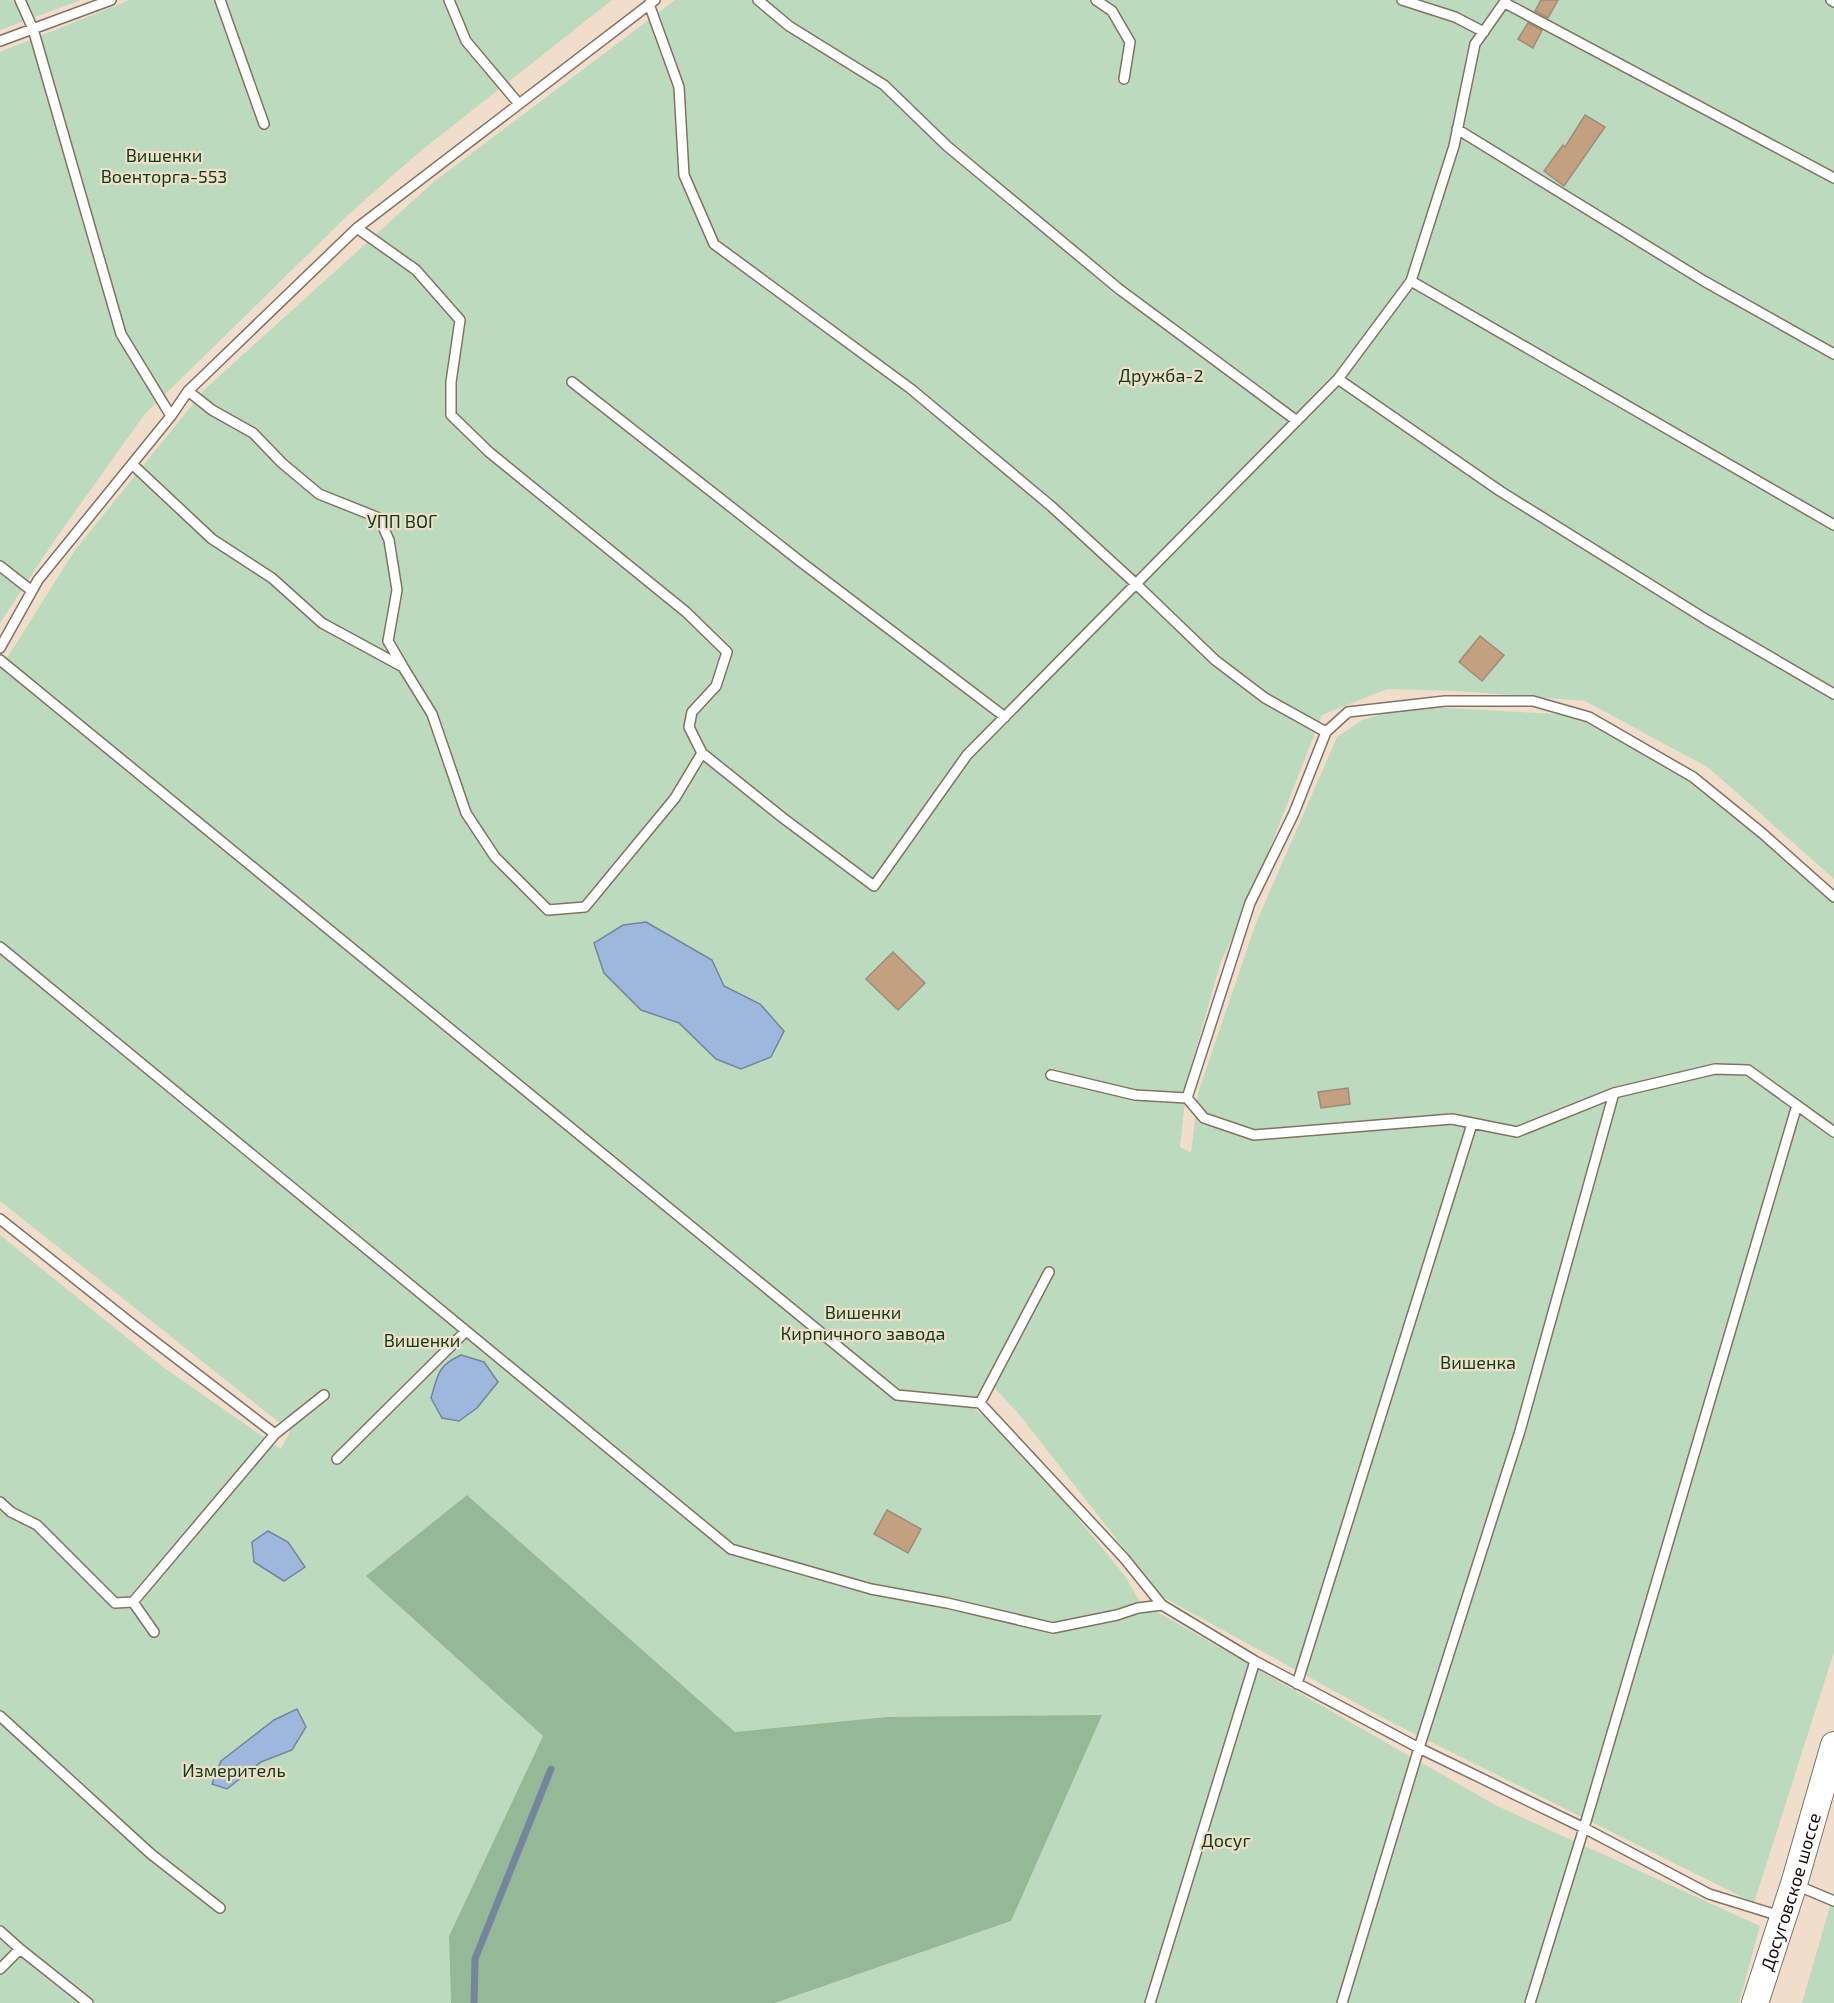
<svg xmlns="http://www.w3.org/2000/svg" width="1834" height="2003" viewBox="0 0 1834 2003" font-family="'Exo 2',sans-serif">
  <rect width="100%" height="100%" fill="#f1ddcb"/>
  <path fill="#bcdbbe" d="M0,0H81L0,30Z
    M130,0H612L417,154L348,215L144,415L54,541L0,623V52Z
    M675,0H1834V879L1709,768L1585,701L1460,691L1387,689L1322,715L1245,912L1221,961L1187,1081L1180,1147L1191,1153L1198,1093L1256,923L1337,737L1362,720L1410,706L1574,715L1698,785L1834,901V1652L1754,1903L1387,1720L1161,1596L1018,1413L986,1379L971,1407L1005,1429L1125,1576L1140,1602L1497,1806L1760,1926L1739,2003H775L1011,1921L887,1717L735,1733L467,1495L367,1576L543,1736L449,1936L451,2003H0V1235L163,1367L281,1449L290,1431L0,1201V669L75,550L205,389L435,181Z
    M1834,1892V2003H1802Z"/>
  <path fill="#95b897" d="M467,1495L735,1732L887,1717L1102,1715L1011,1921L775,2003H451L449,1936L543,1736L366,1576Z"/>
  <path fill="#9db8dc" stroke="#74859c" stroke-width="1.5" d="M646,922L712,960L724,986L760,1004L784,1031L771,1057L741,1069L716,1059L679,1023L641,1010L604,973L594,943L623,925Z
    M461,1355L484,1362L498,1382L477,1408L459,1421L442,1418L431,1398C438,1375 437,1366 461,1355Z
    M268,1531L288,1542L305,1567L284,1581L254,1562L252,1542Z
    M297,1709L306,1727L292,1750L261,1762L227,1789L212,1784L221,1761L274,1720Z"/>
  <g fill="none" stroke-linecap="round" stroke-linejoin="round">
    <path stroke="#74859c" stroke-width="7" d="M474,2003L475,1959L551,1769"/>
  </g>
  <path fill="#c2a080" stroke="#9e8c7b" stroke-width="1.5" d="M1541,0H1558L1548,18L1535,11Z
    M1528,23L1542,30L1533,48L1518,39Z
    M1585,115L1605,127L1564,186L1544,171L1563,145L1565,147Z
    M1480,636L1504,655L1482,681L1459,662Z
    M893,952L925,983L898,1010L866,979Z
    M1348,1088L1350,1104L1321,1108L1318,1092Z
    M887,1510L921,1529L908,1553L874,1534Z"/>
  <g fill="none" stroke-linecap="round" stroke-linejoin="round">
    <defs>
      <path id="lane" d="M20,0L33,29L121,334L171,416
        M220,0L264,124
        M449,0L466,41L519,104
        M758,0L789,26L884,85L947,146L1119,289L1297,421
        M1096,0L1112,11L1130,42L1124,79
        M1402,0L1455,17L1484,32
        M1831,0L1834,2
        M1505,3L1834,178
        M649,4L679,87L684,175L714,244L911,389L1051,506L1136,584L1215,660L1265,698L1326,732
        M0,41L111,0
        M1457,129L1704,281L1834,354
        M357,228L416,270L460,320L451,382V415L489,452L686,612L727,652L716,686L692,712L689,727L702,753
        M1411,281L1834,525
        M1338,379L1500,491L1707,620L1834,694
        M572,382L801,562L1005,717
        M188,391L212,410L253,433L282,463L319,494L379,518L389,540L397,590L388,641L402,665
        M132,464L212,539L272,578L322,623L403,667L432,714L466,813L495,857L548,910L585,907L675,798L702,753L783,818L874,886L967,755L1338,379L1411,281L1454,146L1475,44L1506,0
        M0,566L32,591
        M0,648L38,580L171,416L188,391L357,228L655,0
        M0,660L897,1395L980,1403L1124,1558L1162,1605L1255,1661
        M1834,897L1762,833L1693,777L1589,717L1533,701H1445L1348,712L1326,732L1294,813L1250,903L1187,1098L1204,1118L1254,1135L1452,1119L1517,1132L1614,1093L1715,1069L1748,1070L1834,1132
        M0,947L731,1549L871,1589L947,1603L1053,1628L1117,1615L1138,1608L1162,1605
        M1051,1075L1135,1095L1187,1098
        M0,1219L132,1324L275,1434L324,1395
        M980,1403L1049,1272
        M337,1459L466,1331
        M0,1502L11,1512L37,1525L115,1603L133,1602
        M154,1632L133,1602L275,1434
        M1297,1684L1472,1124
        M0,1716L151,1854L220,1908
        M1796,1885L1834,1901
        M0,1931L20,1949
        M0,1969L20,1949L88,2003
        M1150,2003L1255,1661L1419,1748L1584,1828L1709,1894L1780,1916
        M1342,2003L1419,1748L1520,1431L1614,1093
        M1530,2003L1584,1828L1797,1105"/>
      <g id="secondary">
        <path id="s1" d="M1755,2003L1794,1884L1834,1745"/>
      </g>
    </defs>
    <use href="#lane" stroke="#837262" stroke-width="12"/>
    <use href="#secondary" stroke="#837262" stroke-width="28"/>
    <use href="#lane" stroke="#fff" stroke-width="9"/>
    <use href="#secondary" stroke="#fff" stroke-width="26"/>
  </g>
  <g text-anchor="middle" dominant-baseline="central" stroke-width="4.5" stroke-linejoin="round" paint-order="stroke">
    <g font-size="18" fill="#083f15" stroke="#f1ddcb">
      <text x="164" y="155">Вишенки<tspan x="164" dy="21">Военторга-553</tspan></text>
      <text x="1161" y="375">Дружба-2</text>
      <text x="402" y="521">УПП ВОГ</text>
      <text x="863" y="1312">Вишенки<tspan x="863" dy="21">Кирпичного завода</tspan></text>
      <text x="422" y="1340">Вишенки</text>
      <text x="1478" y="1362">Вишенка</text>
      <text x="234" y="1770">Измеритель</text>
      <text x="1226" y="1840">Досуг</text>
    </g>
    <g font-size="18" fill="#130d07" stroke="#f1ddcb">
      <text stroke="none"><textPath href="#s1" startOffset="117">Досуговское шоссе</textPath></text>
    </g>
  </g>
</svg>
